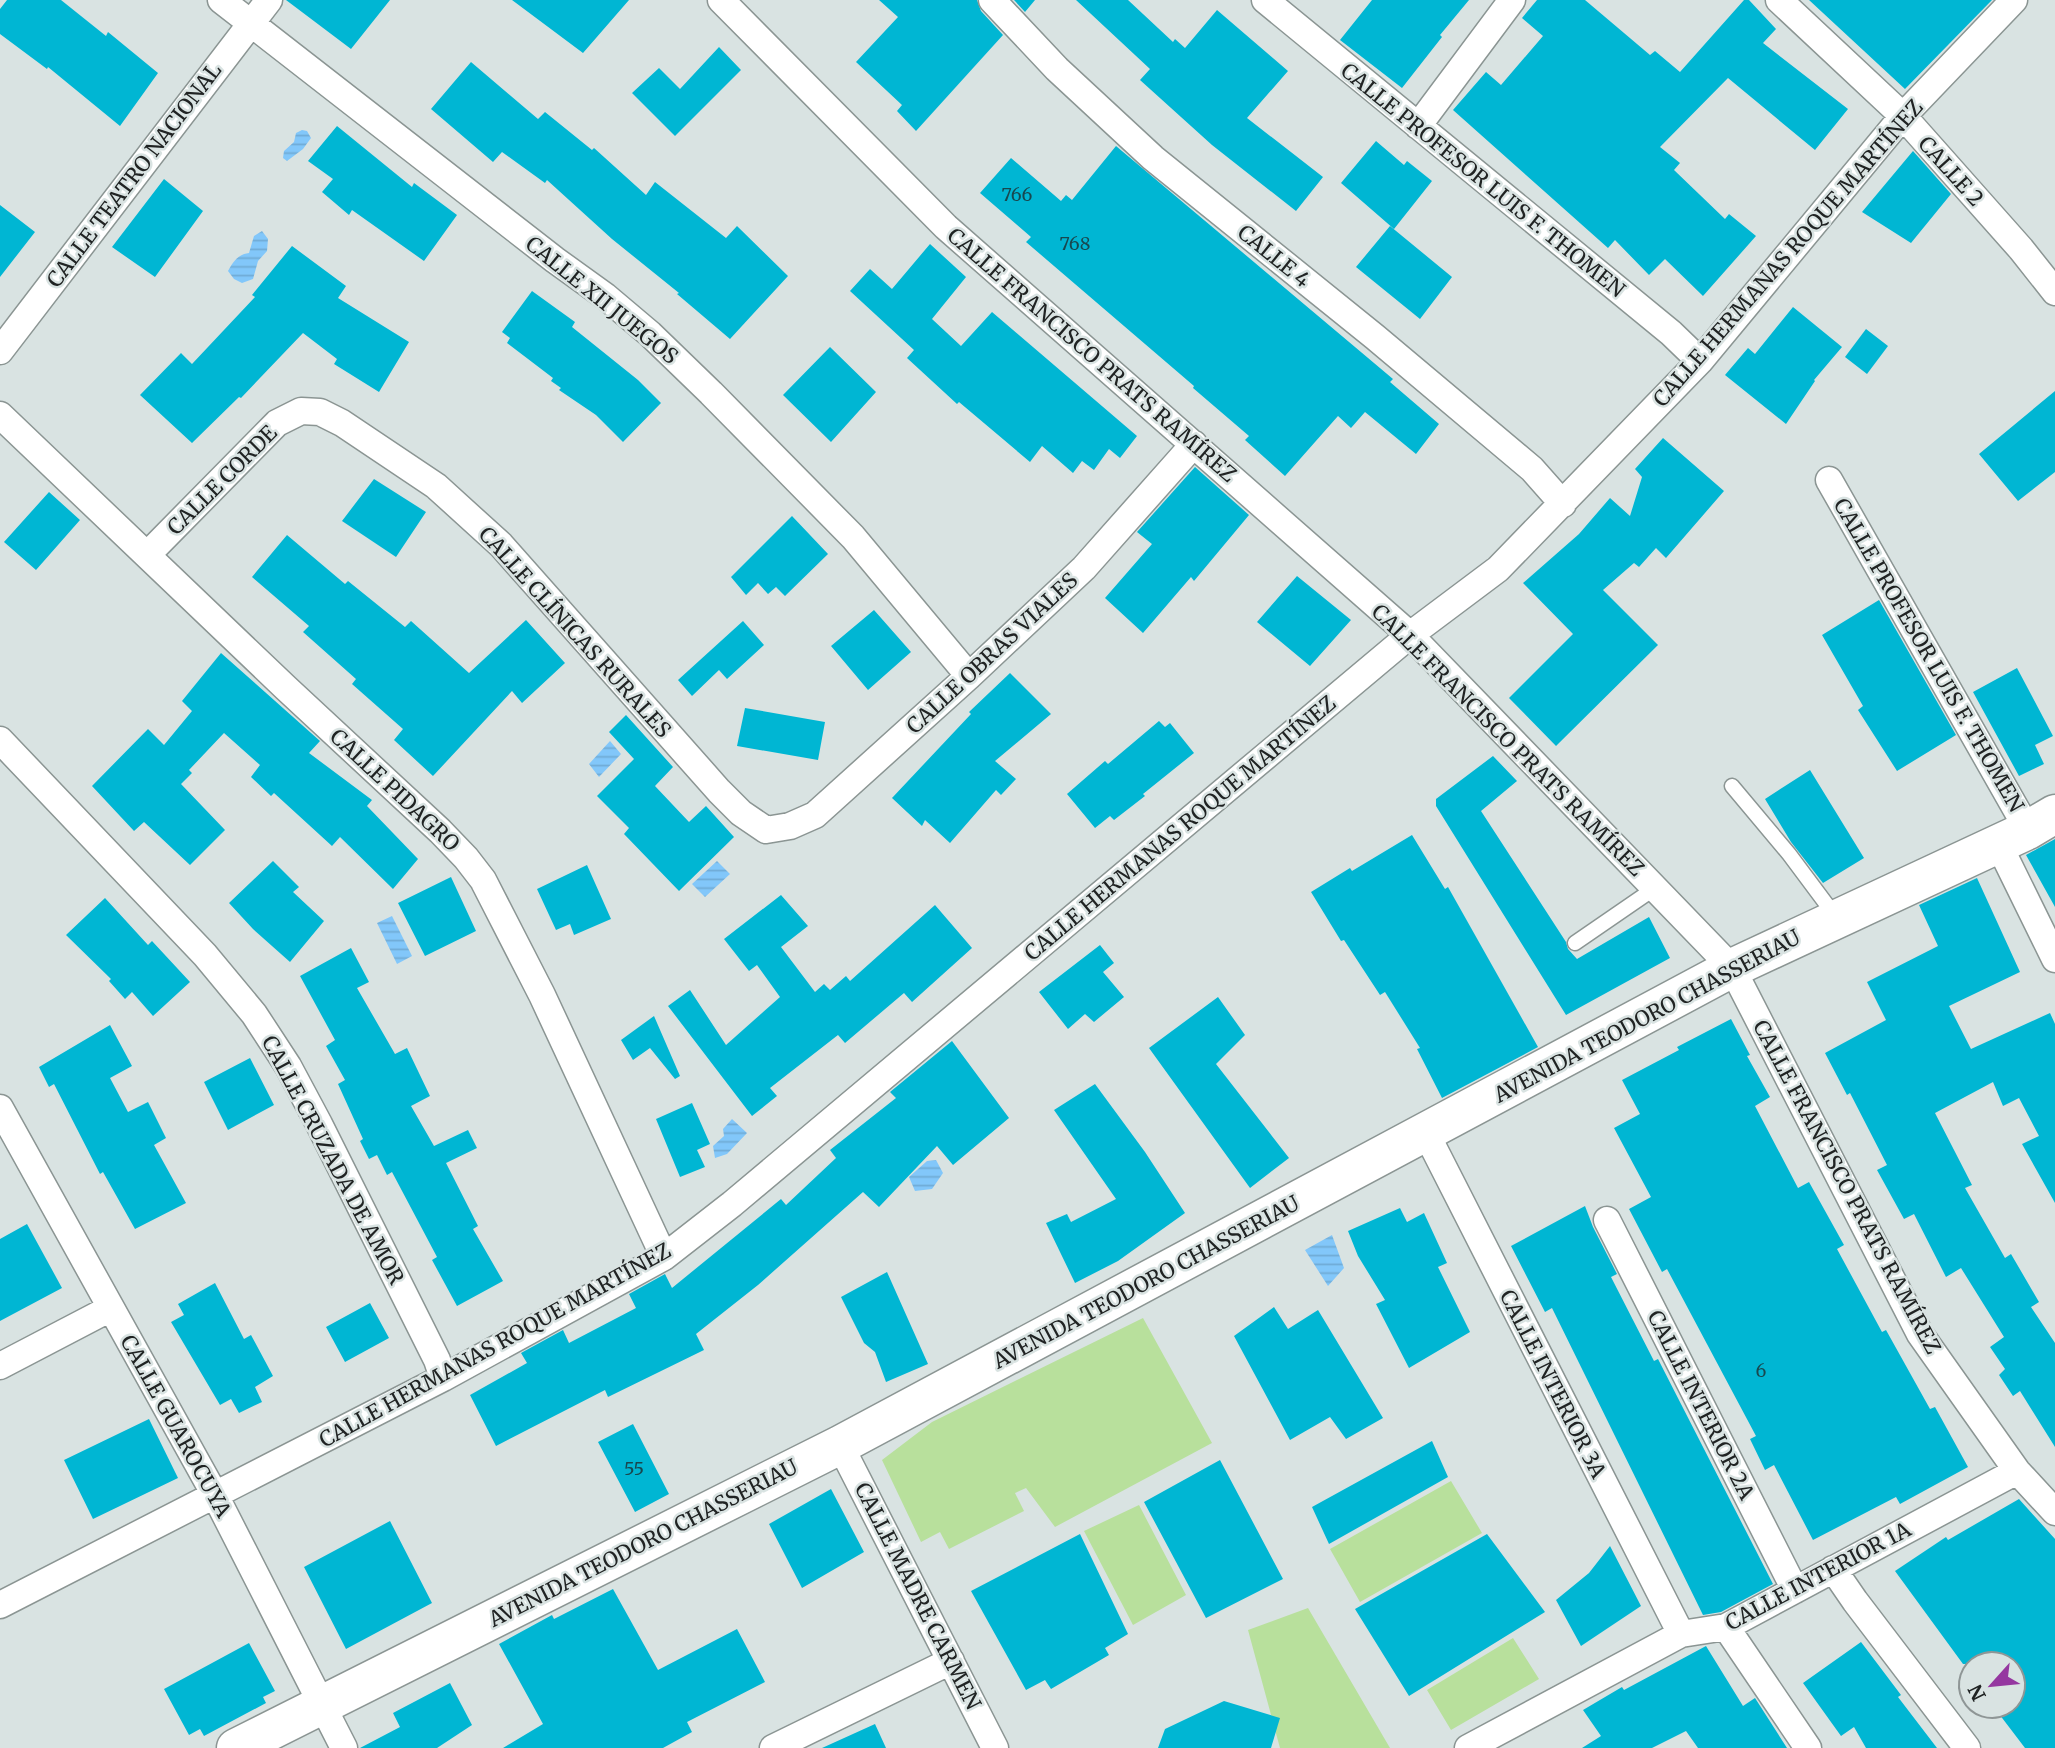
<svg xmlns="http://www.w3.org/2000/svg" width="2055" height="1748" viewBox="0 0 2055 1748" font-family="Merriweather,serif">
  <defs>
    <pattern id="water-rules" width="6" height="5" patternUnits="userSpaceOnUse" patternTransform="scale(1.75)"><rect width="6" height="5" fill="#82c7fa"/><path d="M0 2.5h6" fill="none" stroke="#70abd6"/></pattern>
  </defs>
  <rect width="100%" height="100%" fill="#d9e3e2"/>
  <path fill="#b8e09c" d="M1143,1318L1212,1443L1055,1527L1026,1488L1015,1493L1024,1511L949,1549L940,1532L921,1542L882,1460L932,1422Z
    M1451,1481L1482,1533L1360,1602L1330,1549Z
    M1139,1505L1186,1595L1133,1625L1084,1531Z
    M1308,1608L1390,1748H1280L1248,1630Z
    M1513,1638L1539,1679L1451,1730L1427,1690Z"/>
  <path fill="url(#water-rules)" d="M302,130L307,131L311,138L303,149L287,161L283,158L284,151L294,142L296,133Z
    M262,231L268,239L267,251L258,261L253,279L242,283L234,279L228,271C233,262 238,254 249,253L254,236Z
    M610,741L621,754L599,777L589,764Z
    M717,861L730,874L705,897L692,884Z
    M392,916L412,956L397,964L377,923Z
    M732,1119L747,1133L727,1154L715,1158L713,1146L724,1136L723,1129Z
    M936,1160L943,1173L932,1189L915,1191L909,1177L927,1161Z
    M1332,1235L1344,1268L1328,1286L1305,1250Z"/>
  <path fill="#00b6d3" d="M7,0H61L106,36L108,32L158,73L120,126L48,67L47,69L0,34V9Z
    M286,0H390L351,49Z
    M512,0H629L583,53Z
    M879,0H977L981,11L1003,35L916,131L897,111L902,105L856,62L898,17Z
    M1014,0H1035L1025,12Z
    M1076,0H1128L1173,42L1175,39L1185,48L1217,10L1288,71L1247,118L1323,177L1296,211L1212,145L1140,80L1150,69Z
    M1372,0H1469L1440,35L1442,37L1402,88L1340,40Z
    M1537,0H1585L1650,55L1655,51L1680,72L1744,0H1749L1776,29L1763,43L1848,109L1815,150L1728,78L1660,147L1680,163L1674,170L1725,219L1729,214L1756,236L1703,296L1665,259L1649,275L1615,240L1608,248L1453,110L1486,72L1501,85L1543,36L1522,18Z
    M1809,0H1992L1905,89Z
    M719,47L741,70L675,136L632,93L659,68L680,89Z
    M471,62L538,119L545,112L592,150L594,148L646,195L655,182L726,238L737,226L788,276L730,339L677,294L679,293L612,239L547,180L545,183L502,152L493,162L431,109Z
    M337,126L412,187L414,183L457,215L424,261L352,210L349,215L322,192L333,179L308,161Z
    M1376,141L1404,165L1407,161L1432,181L1394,229L1341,183Z
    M1116,146L1393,379L1390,382L1439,424L1416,454L1365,412L1351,428L1338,416L1285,476L1245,440L1249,436L1193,388L1194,386L1026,242L1031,237L980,193L1011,158L1061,201L1066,195L1072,200Z
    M1913,151L1951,194L1911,243L1862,212Z
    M164,179L203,211L155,277L112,247Z
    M0,205L35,232L0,277Z
    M1390,226L1452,277L1420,319L1356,267Z
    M930,244L966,277L932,319L961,346L992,312L1137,436L1120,458L1109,449L1094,470L1082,461L1073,473L1042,446L1030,462L959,402L957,404L907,358L914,350L850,291L870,269L892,289Z
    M292,246L346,286L338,298L409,342L379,392L334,364L337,359L303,333L241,398L239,397L192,443L140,395L181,353L192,364L255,297L252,295Z
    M532,291L575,322L572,327L638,380L661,403L623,442L596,415L559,390L561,388L551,381L553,378L507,343L510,338L502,332Z
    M1793,307L1842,347L1814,380L1815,381L1786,424L1725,375L1748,348L1755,354Z
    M1866,329L1888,346L1867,374L1845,357Z
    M830,347L876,392L831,442L783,395Z
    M2055,391V472L2018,501L1979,454Z
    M1663,438L1724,491L1666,558L1656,548L1639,567L1634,563L1603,590L1658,645L1556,746L1509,698L1573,634L1523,583L1579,534L1610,498L1630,516L1642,477L1635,469Z
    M1195,467L1249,515L1194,581L1191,577L1143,633L1105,598L1152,544L1137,532Z
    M374,479L426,512L396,557L342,521Z
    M49,492L80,520L36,570L4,542Z
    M792,516L828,554L785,596L776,587L768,594L758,583L746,595L731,577Z
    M287,535L345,584L348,581L405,627L411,621L469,673L526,620L565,663L522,703L512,691L433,776L394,740L403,729L352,684L356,679L303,632L309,626L252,577Z
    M1297,576L1351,620L1310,666L1257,622Z
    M1879,600L1956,735L1897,771L1858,710L1863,706L1822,635Z
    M874,610L911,652L868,690L831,646Z
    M743,621L764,645L727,679L719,670L692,696L678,680Z
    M221,653L320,741L309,753L372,800L367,806L418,859L393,889L340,837L332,846L274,793L271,796L251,777L260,765L224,733L189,770L192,773L181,784L225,830L190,865L144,822L134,831L92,786L148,729L164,745L192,711L182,701Z
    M2017,668L2053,736L2035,745L2044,764L2019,776L1973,692Z
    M1010,673L1051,714L995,761L1016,779L1001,795L996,790L950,843L925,820L922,826L892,798L971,714L969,712Z
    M745,708L825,722L818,760L737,746Z
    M626,715L673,767L655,786L689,822L706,806L734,837L679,891L624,834L629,828L597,796L634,759L609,732Z
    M1159,721L1165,727L1170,723L1194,753L1143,794L1145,796L1114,820L1110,816L1095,828L1067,794L1105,761L1108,764Z
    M1493,756L1517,781L1481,811L1566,942L1568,949L1577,959L1649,917L1670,958L1566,1015L1436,806V799Z
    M1810,770L1864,858L1823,883L1791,842L1765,799Z
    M1412,835L1445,889L1448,887L1538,1047L1442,1098L1417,1049L1420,1048L1385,992L1380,995L1344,940L1341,941L1311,892L1350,868L1352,871Z
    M2055,839V907L2026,855Z
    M273,861L299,887L293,892L324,921L290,962L253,929L229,903Z
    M587,865L611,919L574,935L570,924L556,930L537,889Z
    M451,877L476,931L425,956L398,903Z
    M1977,878L2020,972L1949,1006L1971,1049L2050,1013L2055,1024V1203L2022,1144L2039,1136L2019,1098L2003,1106L1993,1082L1935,1113L1972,1185L1965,1188L2005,1258L2011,1254L2039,1302L2031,1307L2055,1343V1447L2020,1391L2013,1396L1999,1375L2005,1369L1990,1347L2004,1337L1961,1268L1946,1277L1914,1214L1904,1219L1877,1170L1887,1165L1850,1093L1847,1095L1825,1053L1886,1020L1867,982L1938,946L1919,905Z
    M781,895L808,926L781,947L815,992L824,984L830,990L846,976L850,981L935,905L972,948L912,1002L904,993L845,1043L838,1035L770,1088L777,1096L752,1116L668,1006L690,990L726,1045L780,997L757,965L749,971L724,939Z
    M105,898L148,945L152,941L190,982L153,1016L132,992L125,999L109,981L111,979L66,935Z
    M1100,945L1114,963L1103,972L1124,997L1094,1022L1085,1014L1068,1029L1039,992Z
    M351,948L369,982L357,988L395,1054L407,1048L430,1096L411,1106L434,1146L468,1130L477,1148L446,1163L478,1226L473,1229L503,1281L457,1306L432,1260L437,1257L392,1172L387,1175L377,1155L369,1159L360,1141L363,1139L338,1084L345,1080L326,1046L335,1040L300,976Z
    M1218,997L1245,1035L1216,1064L1289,1158L1250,1188L1149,1048Z
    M654,1016L680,1076L675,1079L650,1048L633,1060L621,1040Z
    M1731,1019L1750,1055L1747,1056L1770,1097L1755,1106L1798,1188L1809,1182L1844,1245L1837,1249L1882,1332L1886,1330L1930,1409L1935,1407L1968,1467L1900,1504L1896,1497L1813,1540L1774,1465L1765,1470L1750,1439L1756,1436L1667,1269L1662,1272L1629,1209L1651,1197L1614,1128L1640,1114L1622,1080L1679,1050L1677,1047Z
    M110,1025L132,1066L110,1078L128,1112L148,1102L166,1138L154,1145L186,1203L135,1229L103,1172L100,1174L54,1084L49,1087L39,1067Z
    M952,1041L1009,1118L953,1165L937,1146L879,1207L863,1192L758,1285L696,1334L704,1350L608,1397L605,1390L496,1446L470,1395L527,1363L521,1353L563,1330L569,1343L636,1308L629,1294L665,1274L672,1288L781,1199L786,1205L836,1158L830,1150L896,1098L890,1092Z
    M250,1058L274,1105L228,1130L204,1082Z
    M1095,1084L1145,1152L1185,1213L1118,1261L1075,1283L1046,1223L1067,1214L1071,1222L1116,1199L1054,1110Z
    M692,1103L710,1144L697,1150L705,1167L680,1177L656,1119Z
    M1585,1206L1593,1227L1617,1274L1611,1277L1654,1361L1658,1359L1773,1584L1721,1612L1703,1615L1552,1308L1545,1312L1511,1246Z
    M1400,1208L1407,1222L1424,1213L1447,1263L1438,1267L1470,1332L1409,1368L1376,1304L1385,1300L1358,1256L1348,1231Z
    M27,1224L62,1288L0,1321V1239Z
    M887,1272L928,1364L886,1382L875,1352L864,1343L841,1297Z
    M215,1283L244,1339L251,1335L273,1376L255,1387L262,1402L239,1413L231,1399L220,1405L171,1322L184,1315L178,1304Z
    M370,1303L389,1338L345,1362L326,1327Z
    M1274,1307L1288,1329L1318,1310L1383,1418L1346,1439L1330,1417L1290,1440L1234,1336Z
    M149,1419L178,1478L93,1519L64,1460Z
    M633,1424L669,1494L635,1512L598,1442Z
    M1432,1441L1448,1477L1329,1544L1312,1507Z
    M1220,1460L1283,1579L1206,1618L1144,1502Z
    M831,1489L864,1552L802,1588L769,1524Z
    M2019,1499L2055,1539V1748H2025L1993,1706H2013V1664H1963L1895,1571L1946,1537L1948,1540Z
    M390,1521L432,1603L346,1649L304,1567Z
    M1080,1534L1128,1634L1105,1648L1109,1655L1051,1689L1045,1680L1026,1690L971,1591Z
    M1487,1534L1545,1612L1409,1696L1355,1609Z
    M1610,1546L1641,1606L1581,1646L1556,1600L1589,1573Z
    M613,1589L658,1670L737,1629L765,1682L687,1722L692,1732L663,1748H503L543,1724L499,1644L552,1615L554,1619Z
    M1861,1642L1901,1695L1898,1697L1937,1748H1866L1854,1727L1841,1736L1803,1683Z
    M249,1643L275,1691L263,1697L266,1703L204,1736L200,1729L189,1735L164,1689Z
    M1706,1646L1743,1706L1755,1698L1787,1748H1698L1686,1731L1652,1748H1582L1601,1736L1583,1710L1622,1687L1624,1690Z
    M450,1683L472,1725L437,1748H360L400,1727L393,1713Z
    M1224,1701L1280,1718L1271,1748H1158L1165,1729Z
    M875,1724L886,1748H822Z"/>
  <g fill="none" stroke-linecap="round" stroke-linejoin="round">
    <defs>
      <path id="lane" d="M1732,786L1789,854L1836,917
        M1575,943L1655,888"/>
      <path id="street" d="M221,0L555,260L605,296L650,334L711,393L853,537L969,676
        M721,0L946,227L1410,635L1732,968L1920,1334L2017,1471L2055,1512
        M992,0L1057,69L1153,158L1375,337L1532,469L1563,504
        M1265,0L1671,333L1700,361
        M1779,0L1903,116L2021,249L2055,292
        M1418,126L1512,0
        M0,351L269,0
        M0,415L286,688L440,831L466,858L483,880L542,995L664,1257
        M1829,480L2028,830
        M148,554L277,423L301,411L320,412L342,423L436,486L501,545L719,791L741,813L766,830L790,826L815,815L969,676L1084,568L1194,444
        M0,740L205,955L254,1014L288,1066L319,1124L437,1360L443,1378
        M1998,843L2055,959
        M0,1108L215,1495L344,1748
        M1426,1133L1681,1634
        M1607,1220L1795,1590
        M0,1366L111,1308
        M840,1445L995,1748
        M1833,1569L1855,1601L1967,1748
        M0,1605L443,1378L664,1257L732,1204L1410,635L1498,569L1700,361L1903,116L2014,0
        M1726,1627L1808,1748
        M773,1748L951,1661
        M1468,1748L1681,1634L1726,1627L2017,1471"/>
      <path id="secondary" d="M236,1748L840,1445L1732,968L2028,830L2055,814"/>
    </defs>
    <use href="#lane" stroke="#8b9593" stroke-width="17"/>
    <use href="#street" stroke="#8b9593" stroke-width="29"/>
    <use href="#secondary" stroke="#8b9593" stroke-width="41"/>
    <use href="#lane" stroke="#fff" stroke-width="14"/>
    <use href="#street" stroke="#fff" stroke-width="26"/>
    <use href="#secondary" stroke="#fff" stroke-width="38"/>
  </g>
  <g text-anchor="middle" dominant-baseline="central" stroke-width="5" stroke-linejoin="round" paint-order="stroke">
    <g font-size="18" fill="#18484f">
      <text x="1017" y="194">766</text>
      <text x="1075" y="243">768</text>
      <text x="1761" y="1370">6</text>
      <text x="634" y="1468">55</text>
    </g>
    <g font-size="21" fill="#202323" stroke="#d9e3e2">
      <text transform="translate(1951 171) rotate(48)">CALLE 2</text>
      <text transform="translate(134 175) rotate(-53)">CALLE TEATRO NACIONAL</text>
      <text transform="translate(1483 180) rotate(39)">CALLE PROFESOR LUIS F. THOMEN</text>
      <text transform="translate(1788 253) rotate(-49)">CALLE HERMANAS ROQUE MARTÍNEZ</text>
      <text transform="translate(1274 256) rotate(39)">CALLE 4</text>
      <text transform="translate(602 300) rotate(39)">CALLE XII JUEGOS</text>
      <text transform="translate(1092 355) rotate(41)">CALLE FRANCISCO PRATS RAMÍREZ</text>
      <text transform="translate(222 480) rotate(-45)">CALLE CORDE</text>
      <text transform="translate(575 632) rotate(48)">CALLE CLÍNICAS RURALES</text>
      <text transform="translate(992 653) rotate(-43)">CALLE OBRAS VIALES</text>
      <text transform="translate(1929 655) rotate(60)">CALLE PROFESOR LUIS F. THOMEN</text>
      <text transform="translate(1508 740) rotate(45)">CALLE FRANCISCO PRATS RAMÍREZ</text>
      <text transform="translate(395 790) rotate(43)">CALLE PIDAGRO</text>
      <text transform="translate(1180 828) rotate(-40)">CALLE HERMANAS ROQUE MARTÍNEZ</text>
      <text transform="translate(1647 1016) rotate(-28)">AVENIDA TEODORO CHASSERIAU</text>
      <text transform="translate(333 1160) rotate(62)">CALLE CRUZADA DE AMOR</text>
      <text transform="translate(1847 1187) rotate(62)">CALLE FRANCISCO PRATS RAMÍREZ</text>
      <text transform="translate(1146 1282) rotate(-28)">AVENIDA TEODORO CHASSERIAU</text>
      <text transform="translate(495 1345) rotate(-29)">CALLE HERMANAS ROQUE MARTÍNEZ</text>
      <text transform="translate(1553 1384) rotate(63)">CALLE INTERIOR 3A</text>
      <text transform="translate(1701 1405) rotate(63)">CALLE INTERIOR 2A</text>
      <text transform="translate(176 1426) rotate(61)">CALLE GUAROCUYA</text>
      <text transform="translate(643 1543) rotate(-27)">AVENIDA TEODORO CHASSERIAU</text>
      <text transform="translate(1818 1576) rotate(-28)">CALLE INTERIOR 1A</text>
      <text transform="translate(918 1596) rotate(63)">CALLE MADRE CARMEN</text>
    </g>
  </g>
  <g transform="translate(1992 1685) rotate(243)"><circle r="33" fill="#d9e3e2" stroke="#8f9696" stroke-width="2"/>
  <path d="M0-5L12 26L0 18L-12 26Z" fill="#9537a0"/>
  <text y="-10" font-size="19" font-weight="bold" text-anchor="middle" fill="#202323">N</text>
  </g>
</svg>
